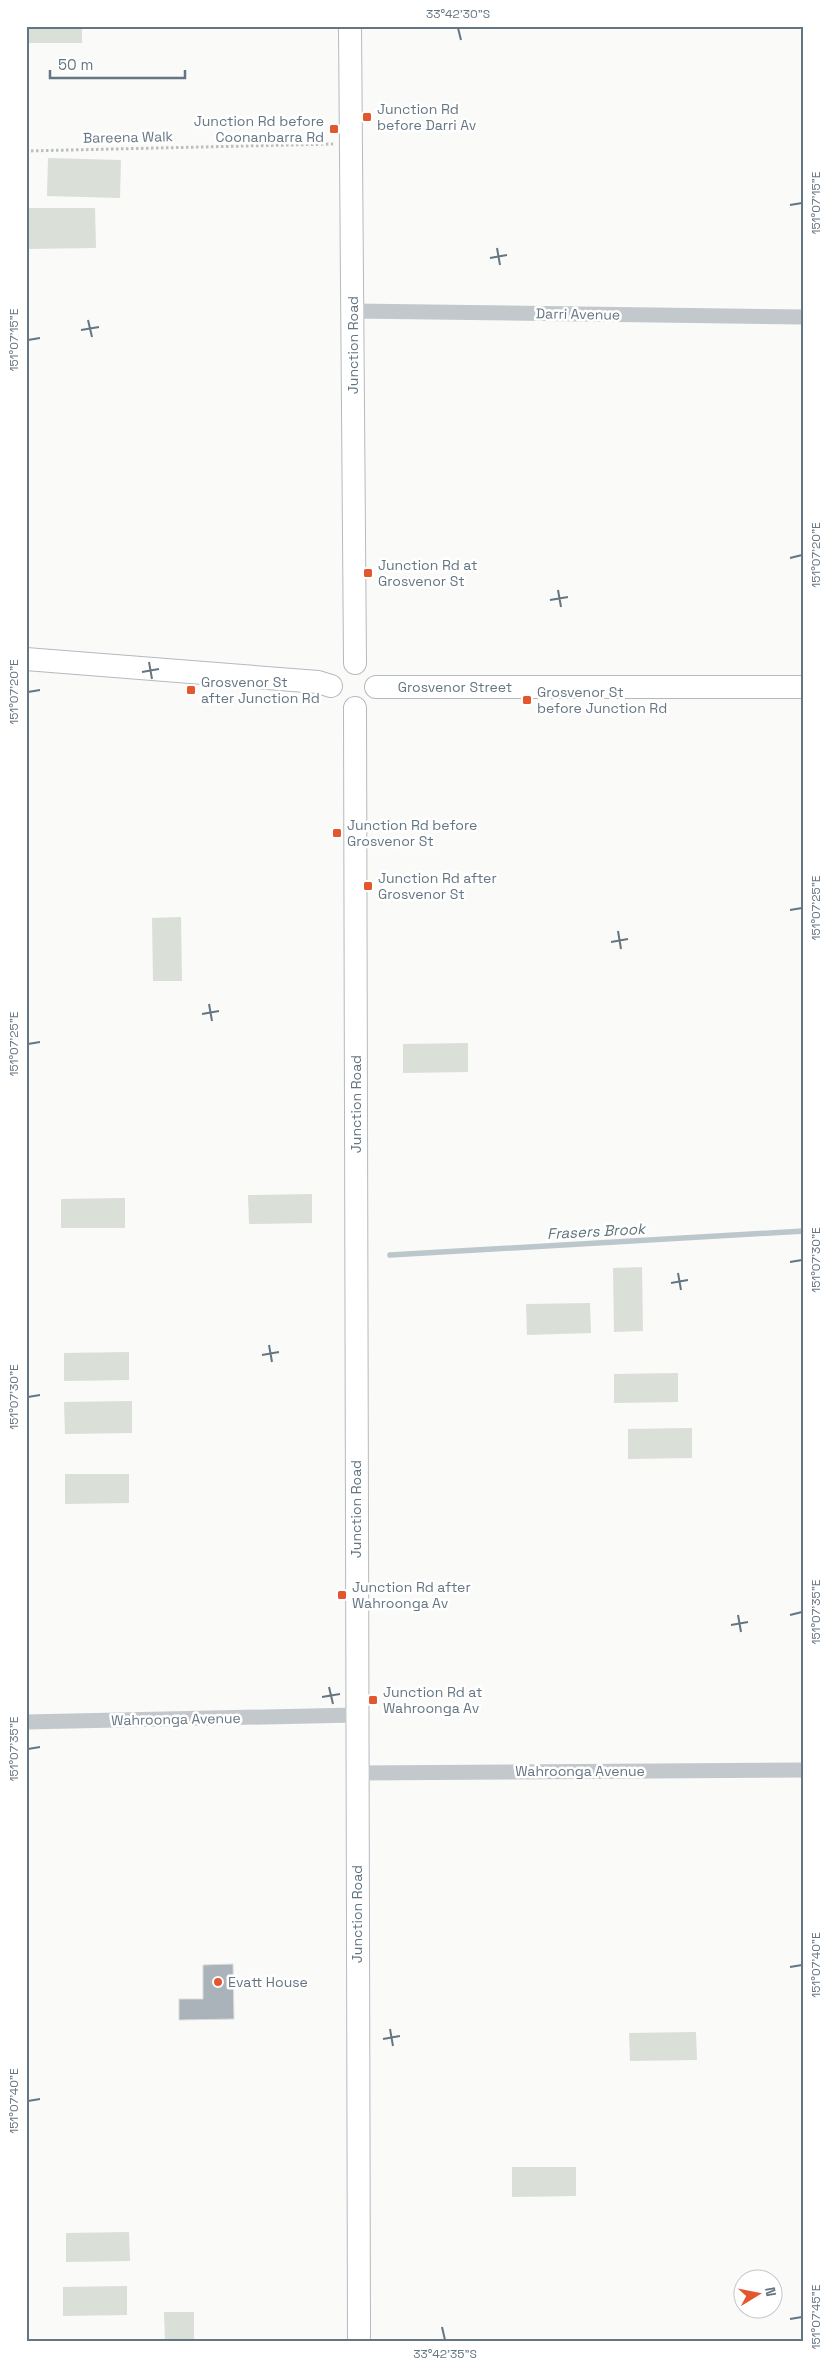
<svg xmlns="http://www.w3.org/2000/svg" width="830" height="2367" viewBox="0 0 830 2367" font-family="'Space Grotesk',sans-serif">
  <rect width="100%" height="100%" fill="#fafaf8"/>
  <path fill="#dadfd7" d="M26,26H82V43H26Z
    M48,158L121,160L120,198L47,196Z
    M26,208H95L96,248L26,249Z
    M181,917L182,981H153L152,918Z
    M468,1043V1072L403,1073V1044Z
    M312,1194V1223L249,1224L248,1195Z
    M125,1198V1228H61V1199Z
    M642,1267L643,1331L614,1332L613,1268Z
    M590,1303L591,1333L527,1335L526,1304Z
    M129,1352V1380L64,1381V1353Z
    M678,1373V1402L614,1403V1374Z
    M132,1401V1433L65,1434L64,1402Z
    M692,1428V1458L628,1459V1429Z
    M65,1474H129V1503L65,1504Z
    M696,2032L697,2060L630,2061L629,2033Z
    M512,2167H576V2196L512,2197Z
    M129,2232L130,2261L66,2262V2233Z
    M127,2286V2315L63,2316V2287Z
    M164,2312H194V2341H165Z"/>
  <g fill="none" stroke-linecap="round" stroke-linejoin="round">
    <path stroke="#bbc7cb" stroke-width="5.5" d="M390,1255L804,1231"/>
  </g>
  <path fill="#aab3b9" stroke="#dcdcda" d="M233,1964L234,2019L179,2020V1999H203V1965Z"/>
  <g fill="none" stroke-linecap="round" stroke-linejoin="round">
    <defs>
      <path id="secondary" d="M350,26L355,663
        M26,659L318,682L331,686
        M376,687H804
        M355,708L359,2341"/>
    </defs>
    <use href="#secondary" stroke="#b3babf" stroke-width="24"/>
    <path stroke="#bbbfc2" stroke-width="3" stroke-dasharray="2.5 2.5" stroke-linecap="butt" d="M26,151L333,144"/>
    <path stroke="#c3c8cc" stroke-width="15" d="M353,311L804,317
      M26,1722L356,1715
      M357,1773L804,1770"/>
    <use href="#secondary" stroke="#fff" stroke-width="22"/>
  </g>
  <path fill="none" stroke="#657683" stroke-width="2" d="M458,28L461,40M790,205L802,203M497,248L500,265M490,258L507,255M88,320L92,337M81,330L99,327M28,340L40,338M790,558L802,555M558,590L561,607M550,600L568,597M149,662L152,679M142,672L159,669M28,692L40,690M790,910L802,908M618,931L621,949M611,942L628,939M209,1004L212,1021M202,1014L219,1011M28,1044L40,1042M790,1262L802,1260M678,1273L681,1290M671,1283L688,1280M269,1345L272,1362M262,1355L279,1352M28,1397L40,1395M738,1615L741,1632M790,1615L802,1612M731,1625L748,1622M329,1687L333,1704M322,1697L340,1694M28,1749L40,1747M790,1967L802,1965M390,2029L393,2046M383,2039L400,2036M28,2101L40,2099M790,2319L802,2317M442,2327L445,2340"/>
  <g fill="#e4572e" stroke="#fff" stroke-width="2">
    <rect x="362" y="112" width="10" height="10" rx="2.5"/>
    <rect x="329" y="124" width="10" height="10" rx="2.5"/>
    <rect x="363" y="568" width="10" height="10" rx="2.5"/>
    <rect x="186" y="685" width="10" height="10" rx="2.5"/>
    <rect x="522" y="695" width="10" height="10" rx="2.5"/>
    <rect x="332" y="828" width="10" height="10" rx="2.5"/>
    <rect x="363" y="881" width="10" height="10" rx="2.5"/>
    <rect x="337" y="1590" width="10" height="10" rx="2.5"/>
    <rect x="368" y="1695" width="10" height="10" rx="2.5"/>
    <circle cx="218" cy="1982" r="5"/>
  </g>
  <g text-anchor="middle" dominant-baseline="central" stroke-width="5" stroke-linejoin="round" paint-order="stroke">
    <g font-size="14" fill="#657683" stroke="#fff" text-anchor="start">
      <text x="377" y="109">Junction Rd<tspan x="377" dy="16">before Darri Av</tspan></text>
      <text x="324" y="121" text-anchor="end">Junction Rd before<tspan x="324" dy="16">Coonanbarra Rd</tspan></text>
      <text x="378" y="565">Junction Rd at<tspan x="378" dy="16">Grosvenor St</tspan></text>
      <text x="201" y="682">Grosvenor St<tspan x="201" dy="16">after Junction Rd</tspan></text>
      <text x="537" y="692">Grosvenor St<tspan x="537" dy="16">before Junction Rd</tspan></text>
      <text x="347" y="825">Junction Rd before<tspan x="347" dy="16">Grosvenor St</tspan></text>
      <text x="378" y="878">Junction Rd after<tspan x="378" dy="16">Grosvenor St</tspan></text>
      <text x="352" y="1587">Junction Rd after<tspan x="352" dy="16">Wahroonga Av</tspan></text>
      <text x="383" y="1692">Junction Rd at<tspan x="383" dy="16">Wahroonga Av</tspan></text>
      <text x="228" y="1982">Evatt House</text>
    </g>
    <g font-size="14" fill="#657683" stroke="#fff">
      <text transform="translate(128 137) rotate(-1)">Bareena Walk</text>
      <text transform="translate(578 314) rotate(1)">Darri Avenue</text>
      <text transform="translate(353 345) rotate(-90)">Junction Road</text>
      <text x="455" y="687">Grosvenor Street</text>
      <text transform="translate(356 1104) rotate(-90)">Junction Road</text>
      <text transform="translate(356 1509) rotate(-90)">Junction Road</text>
      <text transform="translate(176 1719) rotate(-1)">Wahroonga Avenue</text>
      <text x="580" y="1771">Wahroonga Avenue</text>
      <text transform="translate(357 1914) rotate(-90)">Junction Road</text>
    </g>
    <g font-size="15" font-style="italic" fill="#60757c" stroke="#fff">
      <text transform="translate(596 1231) rotate(-3)">Frasers Brook</text>
    </g>
  </g>
  <rect width="830" height="2367" fill="none" stroke="#ffffff" stroke-width="55"/>
  <g transform="translate(758 2294) rotate(80)"><circle r="24" fill="#ffffff" stroke="#c1c8cd"/>
  <path d="M0-4L9 19L0 12L-9 19Z" fill="#e4572e"/>
  <text y="-8" font-size="14" font-weight="bold" text-anchor="middle" fill="#657683">N</text>
  </g>
  <path d="M50 70v8h135v-8" fill="none" stroke="#657683" stroke-width="2.5"/>
  <text x="58" y="70" font-size="15" fill="#657683" stroke="#ffffff" stroke-width="4" paint-order="stroke">50 m</text>
  <rect x="28" y="28" width="774" height="2312" fill="none" stroke="#657683" stroke-width="2"/>
  <g font-size="12" text-anchor="middle" fill="#657683">
    <text x="458" y="18">33°42'30"S</text>
    <text transform="translate(816 203) rotate(-90)" y="4">151°07'15"E</text>
    <text transform="translate(14 340) rotate(-90)" y="4">151°07'15"E</text>
    <text transform="translate(816 555) rotate(-90)" y="4">151°07'20"E</text>
    <text transform="translate(14 692) rotate(-90)" y="4">151°07'20"E</text>
    <text transform="translate(816 908) rotate(-90)" y="4">151°07'25"E</text>
    <text transform="translate(14 1044) rotate(-90)" y="4">151°07'25"E</text>
    <text transform="translate(816 1260) rotate(-90)" y="4">151°07'30"E</text>
    <text transform="translate(14 1397) rotate(-90)" y="4">151°07'30"E</text>
    <text transform="translate(816 1612) rotate(-90)" y="4">151°07'35"E</text>
    <text transform="translate(14 1749) rotate(-90)" y="4">151°07'35"E</text>
    <text transform="translate(816 1965) rotate(-90)" y="4">151°07'40"E</text>
    <text transform="translate(14 2101) rotate(-90)" y="4">151°07'40"E</text>
    <text transform="translate(816 2317) rotate(-90)" y="4">151°07'45"E</text>
    <text x="445" y="2358">33°42'35"S</text>
  </g>
</svg>
